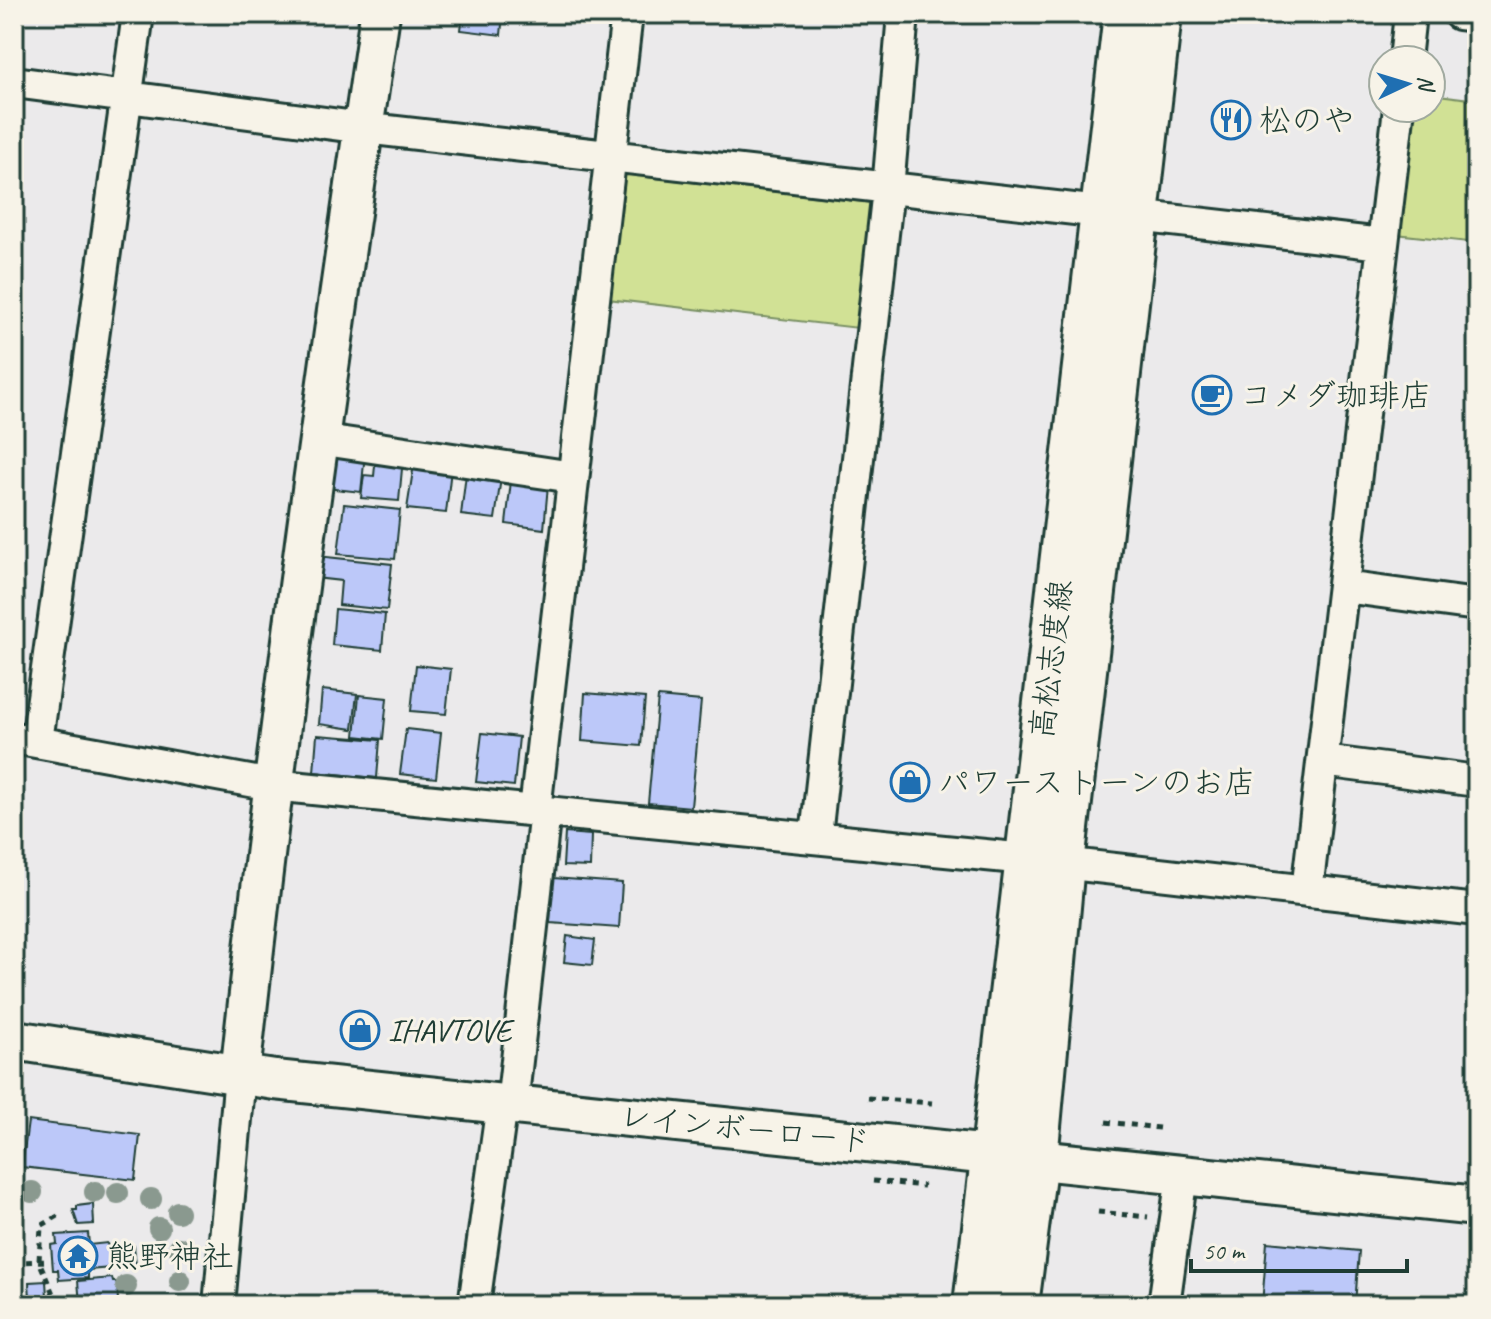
<svg xmlns="http://www.w3.org/2000/svg" width="1491" height="1319" viewBox="0 0 1491 1319" font-family="Caveat,'Klee One',sans-serif">
  <rect width="100%" height="100%" fill="#ebeaeb"/>
  <filter id="ink" filterUnits="userSpaceOnUse"><feTurbulence type="fractalNoise" baseFrequency=".0125" numOctaves="2"/><feDisplacementMap in="SourceGraphic" scale="16" xChannelSelector="R" yChannelSelector="G"/><feConvolveMatrix kernelMatrix="1 2 1 2 8 2 1 2 1" color-interpolation-filters="sRGB"/></filter>
  <g filter="url(#ink)">
    <path fill="#d1e195" stroke="#788f64" stroke-width="2" d="M1431,94L1477,100V243L1396,234L1412,108H1431Z
      M622,174L872,203L858,328L608,299Z"/>
    <path fill="#bcc8f9" stroke="#1f3d34" stroke-width="2" d="M463,14H503L501,35L461,30Z
      M330,450L365,454L361,492L326,488Z
      M376,455L403,458L399,501L361,498L364,475L374,476Z
      M414,464L451,469L446,513L407,509Z
      M466,474L501,478L495,519L461,515Z
      M511,481L548,485L544,529L506,524Z
      M344,504L400,510L395,559L338,554Z
      M317,556L392,564L387,610L339,605L341,581L315,578Z
      M335,609L385,614L382,650L332,645Z
      M416,665L451,669L446,714L411,711Z
      M322,690L357,694L353,729L319,724Z
      M585,693L645,698L641,746L582,741Z
      M359,695L387,698L383,739L355,736Z
      M658,697L701,701L691,807L648,803Z
      M406,729L441,733L436,778L400,774Z
      M482,733L519,737L514,786L476,782Z
      M317,735L380,740L377,778L314,772Z
      M565,833L591,835L590,867L563,866Z
      M553,878L622,883L619,928L550,923Z
      M567,936L595,940L592,965L564,962Z
      M28,1121L140,1135L135,1180L22,1167Z
      M93,1204L94,1224L78,1225L73,1210H77V1206Z
      M88,1233L89,1245L107,1243L108,1248L134,1246L136,1266L88,1270V1278L59,1280L58,1270H53L51,1245L57,1244L56,1235Z
      M1267,1242L1359,1251L1355,1305H1262Z
      M112,1278L113,1282H117L118,1301L80,1304L78,1281Z
      M46,1281L47,1296L30,1298L29,1282Z"/>
    <g fill="none" stroke-linecap="round" stroke-linejoin="round">
      <defs>
        <path id="minor" d="M1459,14L1477,16
          M1405,60L1410,14
          M14,82L363,128L1382,244
          M318,439L573,477
          M1344,587L1477,605
          M14,738L272,785L1027,859
          M37,741L138,14
          M1323,761L1477,781
          M535,810L627,14
          M816,836L888,189L903,14
          M1062,863L1477,910
          M1307,891L1399,108
          M512,1105L545,811
          M219,1305L240,1075
          M474,1305L502,1104
          M1164,1305L1182,1175"/>
        <path id="tertiary" d="M14,1040L275,1080L1477,1206
          M240,1075C278,720 328,367 380,14"/>
        <path id="secondary" d="M976,1305L1126,14
          M1016,1305L1035,1159L1062,863L1159,14"/>
      </defs>
      <use href="#minor" stroke="#1f3d34" stroke-width="36"/>
      <use href="#tertiary" stroke="#1f3d34" stroke-width="44"/>
      <use href="#secondary" stroke="#1f3d34" stroke-width="50"/>
      <path stroke="#1f3d34" stroke-width="5" stroke-dasharray="6 6" stroke-linecap="butt" d="M868,1098L932,1103
        M1106,1122L1159,1128
        M873,1181L924,1186
        M1098,1212L1148,1217
        M58,1216L41,1226L39,1261L57,1303L62,1305
        M14,1262L49,1261"/>
      <use href="#minor" stroke="#f7f3e8" stroke-width="30"/>
      <use href="#tertiary" stroke="#f7f3e8" stroke-width="38"/>
      <use href="#secondary" stroke="#f7f3e8" stroke-width="44"/>
    </g>
    <g fill="#8a998f">
      <circle cx="32" cy="1192" r="11"/>
      <circle cx="95" cy="1192" r="11"/>
      <circle cx="118" cy="1193" r="11"/>
      <circle cx="151" cy="1199" r="11"/>
      <circle cx="178" cy="1212" r="11"/>
      <circle cx="159" cy="1228" r="11"/>
      <circle cx="179" cy="1248" r="11"/>
      <circle cx="180" cy="1281" r="11"/>
      <circle cx="126" cy="1286" r="11"/>
    </g>
  </g>
  <defs>
    <symbol id="restaurant-ring" viewBox="-11 -11 22 22"><circle r="9.5" fill="#f7f3e8" stroke="#1f6fb2" stroke-width="1.5"/><path d="M-5-6h1v4h1v-4h1v4h1v-4h1v5L-1.5 .5V6h-2V.5L-5-1ZM5-6V6H3V1.5H1.5Q1.5-4 5-6Z" fill="#1f6fb2"/></symbol>
    <symbol id="cafe-ring" viewBox="-11 -11 22 22"><circle r="9.5" fill="#f7f3e8" stroke="#1f6fb2" stroke-width="1.5"/><path d="M-5.5-4.5H6V0H3Q3 3.5 0 3.5H-2.5Q-5.5 3.5-5.5 0ZM3-3.2v2h1.7v-2ZM-6 4.5H4V6H-6Z" fill="#1f6fb2"/></symbol>
    <symbol id="shop-ring" viewBox="-11 -11 22 22"><circle r="9.5" fill="#f7f3e8" stroke="#1f6fb2" stroke-width="1.5"/><path d="M-5-2.5h2.3a2.7 3.5 0 0 1 5.4 0H5L5.5 6h-11ZM-1.5-2.5h3a1.5 2.3 0 0 0-3 0Z" fill="#1f6fb2"/></symbol>
    <symbol id="temple-ring" viewBox="-11 -11 22 22"><circle r="9.5" fill="#f7f3e8" stroke="#1f6fb2" stroke-width="1.5"/><path d="M0-6L5-2H3V0L6.5 2.5H4V6H1.5V3h-3V6H-4V2.5H-6.5L-3 0V-2H-5Z" fill="#1f6fb2"/></symbol>
  </defs>
  <g fill-rule="evenodd">
    <use href="#restaurant-ring" x="1209" y="98" width="44" height="44"/>
    <use href="#cafe-ring" x="1190" y="373" width="44" height="44"/>
    <use href="#shop-ring" x="888" y="760" width="44" height="44"/>
    <use href="#shop-ring" x="338" y="1008" width="44" height="44"/>
    <use href="#temple-ring" x="56" y="1234" width="44" height="44"/>
  </g>
  <g text-anchor="middle" dominant-baseline="central" stroke-width="6" stroke-linejoin="round" paint-order="stroke">
    <g font-size="32" fill="#1f3d34" stroke="#f7f3e8" text-anchor="start">
      <text x="1259" y="120">松のや</text>
      <text x="1240" y="395">コメダ珈琲店</text>
      <text x="938" y="782">パワーストーンのお店</text>
      <text x="388" y="1030">IHAVTOVE</text>
      <text x="106" y="1256">熊野神社</text>
    </g>
    <g font-size="32" fill="#1f3d34" stroke="#f7f3e8">
      <text transform="translate(1051 659) rotate(-83)">高松志度線</text>
      <text transform="translate(745 1129) rotate(6)">レインボーロード</text>
    </g>
  </g>
  <rect width="1491" height="1319" fill="none" stroke="#f7f3e8" stroke-width="48"/>
  <rect x="24" y="24" width="1443" height="1271" fill="none" stroke="#1f3d34" stroke-width="3" filter="url(#ink)"/>
  <g transform="translate(1407 84) rotate(86)"><circle r="38" fill="#f7f3e8" stroke="#a1aaa0" stroke-width="2"/>
  <path d="M0-6L14 30L0 20L-14 30Z" fill="#1f6fb2"/>
  <text y="-12" font-size="22" font-weight="bold" text-anchor="middle" fill="#1f3d34">N</text>
  </g>
  <path d="M1191 1259v12h216v-12" fill="none" stroke="#1f3d34" stroke-width="4"/>
  <text x="1203" y="1259" font-size="24" fill="#1f3d34" stroke="#f7f3e8" stroke-width="6" paint-order="stroke">50 m</text>
</svg>
